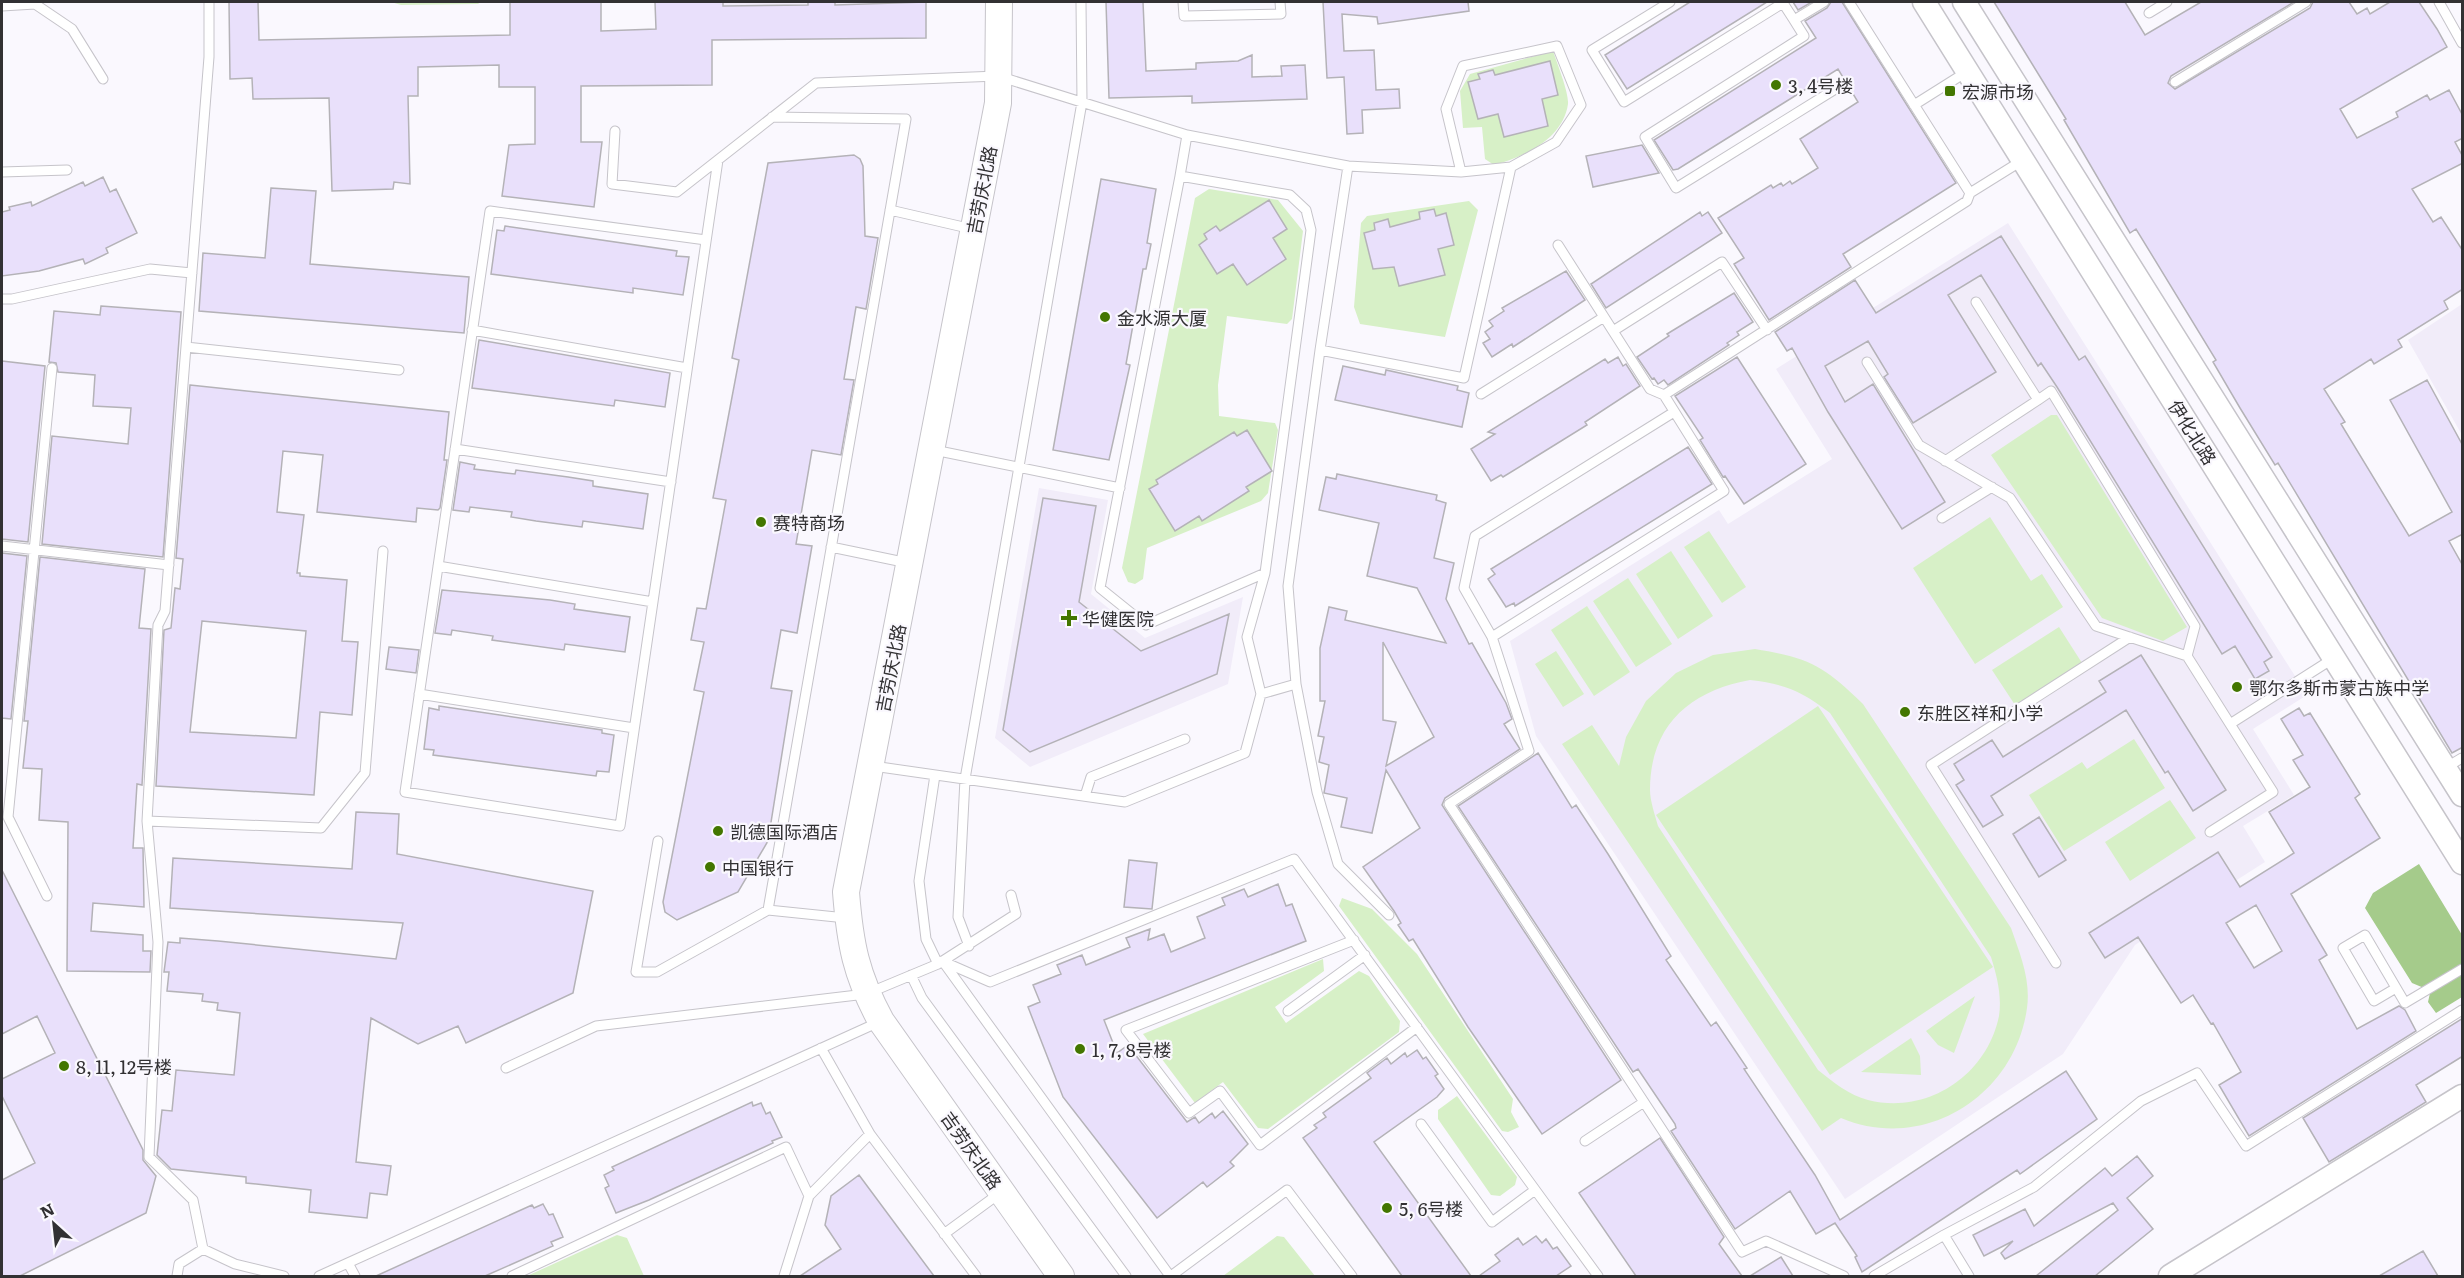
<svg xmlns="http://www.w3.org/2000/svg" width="2464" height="1278" viewBox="0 0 2464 1278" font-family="Literata,'Noto Sans SC',serif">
  <rect width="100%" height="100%" fill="#faf8fe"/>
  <path fill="#f1ecf9" d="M671,2H875V4L674,6H671Z
    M2008,223L2307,695L2253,729L2294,795L2243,826L2265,862L2135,945L2063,1054L1845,1199L1536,736L1510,641L1719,510L1728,524L1832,459L1776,369Z
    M2462,304V435L2408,340Z
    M1039,488L1108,500L1091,594L1145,638L1243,597L1228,684L1030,767L995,738Z"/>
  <path fill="#d7f0c7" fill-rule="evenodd" d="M391,2H481L478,4L401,5Z
    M1553,51C1557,63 1569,93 1568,104C1563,139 1524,157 1494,165L1485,159L1482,127L1463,128L1460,91L1470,74Z
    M1209,189L1278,200L1303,231L1292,319L1287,324L1227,316L1218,385L1219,416L1275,423L1278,430L1268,493L1261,501L1147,548L1143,579L1135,584L1128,582L1122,568L1195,198Z
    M1469,201L1478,210L1445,337L1360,324L1354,307L1361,223L1367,216Z
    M2051,415H2057L2187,627L2163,641L2102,618L1991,455Z
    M1990,517L2031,581L2042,574L2063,607L1975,664L1913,568Z
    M1709,531L1746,587L1722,603L1684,547Z
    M1671,551L1713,616L1678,639L1636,574Z
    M1628,578L1672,644L1636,667L1593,601Z
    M1587,606L1630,672L1594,696L1551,630Z
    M2059,627L2082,663L2015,705L1992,670Z
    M1755,649C1809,658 1823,665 1863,704L2011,928C2020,954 2031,980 2027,1008C2015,1096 1924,1153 1841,1118L1822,1131L1562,744L1592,725L1619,766L1626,737L1646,701L1676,673L1713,655ZM1750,680C1785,684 1802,691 1830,713L1991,957C1997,976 2002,996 1999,1016C1987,1075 1928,1115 1868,1100C1849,1095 1833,1082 1818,1070L1658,826C1655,815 1650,801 1650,790C1650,725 1690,691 1750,680Z
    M1556,651L1584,694L1563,707L1535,664Z
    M1818,706L1993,967L1830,1075L1656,815Z
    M2134,739L2165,788L2064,851L2029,795L2082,762L2087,769Z
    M2170,800L2196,838L2130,881L2105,842Z
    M1342,898L1372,909L1417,954L1513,1099L1511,1112L1519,1127L1508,1132L1502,1131L1339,906Z
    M1323,959L1324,971L1275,1007L1286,1023L1359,971L1369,976L1400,1021L1399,1032L1268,1129L1258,1128L1223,1082L1195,1103L1143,1034Z
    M1975,996L1954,1053L1938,1045L1926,1031Z
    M1911,1038L1920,1056L1921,1075L1861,1072Z
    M1457,1096L1517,1177L1515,1185L1500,1196L1491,1195L1438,1119V1110Z
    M617,1235L627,1238L644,1276H527Z
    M1277,1236L1284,1237L1315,1276H1223Z"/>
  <path fill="#a5cb8b" d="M2419,864L2462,935V965L2424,988L2412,983L2365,908L2373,893Z
    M2462,974V997L2436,1013L2428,1002L2430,993Z"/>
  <path fill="#e9e0fb" stroke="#b4b2b7" stroke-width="1.5" fill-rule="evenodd" d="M229,2H258L259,40L510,35V2H601V31L656,29L655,2H723V6L808,5V2H835V5L926,2V38L712,40V85L581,86V142H602L594,207L502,196L509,145L535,144V87H499V65L418,67V96H408L410,184L394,182L393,189L332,191L329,98L253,99L252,78L230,79Z
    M1106,2H1143L1146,71L1196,69V63L1238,61L1252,55V77L1282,76L1281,66L1305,65L1307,99L1192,103V96L1109,98Z
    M1323,2H1468L1469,11L1378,24L1377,17L1342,14L1344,51L1374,50L1376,90L1399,89L1400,108L1362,110L1363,133L1347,134L1344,77L1327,78Z
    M1690,2H1767L1627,89L1605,55Z
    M1793,2H1812L1798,10Z
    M1831,2H1842L1956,183L1843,254L1851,267L1769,320L1734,264L1744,258L1718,218L1771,185L1773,188L1781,183L1783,186L1790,181L1792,184L1818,168L1800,139L1858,102L1838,69L1678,169L1673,170L1654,140L1816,38L1805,21L1827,8Z
    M1994,2H2125L2145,35L2201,2H2294L2171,76L2168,83L2175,89L2310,8L2313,2H2349L2357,14L2367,8L2370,14L2390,2H2419L2437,29L2447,47L2340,109L2357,138L2398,117L2396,112L2427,95L2430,100L2449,90L2463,116V138L2455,142L2463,157V163L2412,189L2433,222L2441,217L2463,251V289L2444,301L2448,309L2398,340L2402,347L2374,364L2371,359L2324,389L2345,422L2341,424L2409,536L2452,512L2390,400L2427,380L2463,446V534L2449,541L2463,566V747L2452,753L2278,463L2275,465L2240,408L2213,362L2216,360L2136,229L2130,233L2064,120L2066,119Z
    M1550,61L1558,95L1542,99L1548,126L1504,137L1498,114L1478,119L1468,82L1480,79L1478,74L1493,70L1495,75Z
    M1642,145L1659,173L1593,187L1586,156Z
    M854,155L860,159L863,166L865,236L878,238L866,309L856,307L844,379L854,380L841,455L812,450L796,544L812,546L797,633L781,630L771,688L792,691L768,841L738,892L677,920L665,912L663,902L704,692L694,690L704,642L691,640L697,608L706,609L726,500L713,498L739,360L732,358L768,163Z
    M103,177L110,192L116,189L137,233L106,248L108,253L85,264L83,259L39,271L2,276V212L10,210L9,207L31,202L32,206L83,182L85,186Z
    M1101,179L1156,189L1147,243L1151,244L1146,269H1143L1126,364L1130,365L1109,460L1053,450Z
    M271,188L316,191L310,264L469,277L464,333L199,311L203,253L265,258Z
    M1269,200L1287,229L1273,238L1286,259L1247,285L1233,264L1217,274L1199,245L1207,239L1204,234L1216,226L1220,231Z
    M1434,209L1436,216L1446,213L1454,245L1438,249L1445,275L1399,286L1394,267L1373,269L1364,233L1375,230L1374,223L1388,219L1390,227L1420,219L1419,212Z
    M1700,212L1702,216L1708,212L1722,233L1606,308L1591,284Z
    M505,226L677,251L676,256L689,257L683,295L633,288V293L491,274L497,230L504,231Z
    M2001,236L2079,360L2085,356L2272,657L2264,662L2269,671L2255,679L2235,646L2222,654L2057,387L2041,363L2038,366L1981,275L1948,295L1996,372L1913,423L1884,377L1888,374L1868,341L1825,366L1845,402L1873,384L1945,502L1902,529L1828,412L1792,348L1787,351L1775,332L1855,280L1876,313Z
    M1566,271L1585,300L1513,347L1512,344L1492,357L1483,343L1490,339L1485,332L1493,326L1489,321L1504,311L1502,308Z
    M1734,293L1753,322L1737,332L1739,335L1727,343L1729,345L1668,385L1664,380L1658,384L1654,378L1652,379L1637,357L1669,336L1667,334Z
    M101,306L181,312L163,557L42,544L52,436L128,444L131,408L93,406L95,375L58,372L56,363L49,362L54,311L100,315Z
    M479,340L670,373L665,407L615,400L614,406L472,388Z
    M1618,357L1623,366L1626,364L1640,386L1585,422L1587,425L1503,477L1501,475L1491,481L1471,449L1495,434L1488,432L1605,359L1608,363Z
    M1737,357L1806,464L1744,504L1725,476L1723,477L1700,440L1703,438L1675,396Z
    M2,361L45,366L28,542L2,539Z
    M1343,366L1385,375L1386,370L1458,386L1457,390L1469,393L1462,427L1335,400Z
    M190,385L449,412L444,460H447L440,508L438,510L417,508L416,522L317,512L323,455L283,451L277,512L304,515L297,573H300V576L347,580L342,641L358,642L352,715L320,712L314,795L156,786L164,630L171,628L175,588L180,589L183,559L176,558ZM202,621L306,631L296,738L190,732Z
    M1247,430L1272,471L1246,487L1249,491L1202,521L1199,516L1175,531L1149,489L1158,484L1156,480L1234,432L1237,436Z
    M1688,447L1712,484L1515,606L1514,603L1506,607L1488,579L1495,574L1491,569Z
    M460,462L475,465L474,469L515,474L516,470L568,477L593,481V486L648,494L643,529L583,521L582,527L536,521L511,517L512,512L470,507L469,512L453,510Z
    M1337,474L1437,495L1436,500L1446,503L1434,558L1454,563L1446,599L1469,644L1472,643L1506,703L1512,719L1504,724L1520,749L1445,798L1442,805L1621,1080L1542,1134L1468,1027L1413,939L1409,941L1398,925L1401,923L1394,911L1363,867L1420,828L1386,770L1372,833L1341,827L1347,798L1324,793L1329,765L1319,762L1324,737L1318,736L1325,701H1320V648L1329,607L1347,611L1345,620L1446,643L1417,588L1367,576L1379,523L1319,510L1326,477L1336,479ZM1383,642L1434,737L1386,766L1396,722L1383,720Z
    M1043,498L1096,506L1079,602L1141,651L1229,614L1217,674L1030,752L1003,730Z
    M2,553L27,556L11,719L2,718Z
    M40,557L145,569L139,628L151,629L142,785L137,784L133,848H143L144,907L93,903L91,931L143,935V951H151L150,972L67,971L68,822L39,820L42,769L23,768L28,721H24Z
    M442,590L550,600L575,604L574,609L630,617L625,652L565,644L564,650L492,640L493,636L452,630L451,635L435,633Z
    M389,647L419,650L416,673L386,669Z
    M2141,655L2226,790L2193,811L2168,771L2165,773L2126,710L1991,796L2003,815L1983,827L1956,785L1964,780L1954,764L1992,740L2003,757L2106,692L2099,681Z
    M439,706L602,730V733L614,735L609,772L597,771L596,776L433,755L434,750L424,749L429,708L439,710Z
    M2299,708L2304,716L2310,713L2360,794L2355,798L2380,838L2291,894L2327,955L2319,960L2357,1029L2399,1006L2405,1010L2416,1031L2249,1136L2219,1085L2241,1072L2213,1023L2211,1024L2193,995L2181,1003L2138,937L2105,958L2089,933L2218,852L2240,887L2294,853L2269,812L2310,787L2293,760L2303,755L2281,719ZM2256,905L2282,951L2254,968L2226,923Z
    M1538,753L1572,808L1576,805L1608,854L1671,956L1666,960L1711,1026L1716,1022L1747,1068L1744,1069L1815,1175L1840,1220L2066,1071L2097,1119L2020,1174L2017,1170L1862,1272L1855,1257L1857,1256L1835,1223L1816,1234L1790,1191L1735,1229L1671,1131L1676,1128L1675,1124L1638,1069L1633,1072L1458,806Z
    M356,812L399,814L397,854L593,891L573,993L466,1043L458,1026L418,1044L371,1018L356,1162L391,1166L387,1195L370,1193L367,1218L309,1212L311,1190L246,1183V1177L171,1169L157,1155L162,1110L172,1111L176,1070L234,1075L240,1013L217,1010L218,1003L202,1001L203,994L167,991L169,972H164L168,942L180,943V938L218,941L396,959L403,923L170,908L173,858L352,869Z
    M2039,817L2066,860L2039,877L2013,834Z
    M1129,860L1157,863L1152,909L1124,907Z
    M2,870L143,1150V1160L156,1176L146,1213L20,1276H2V1180L35,1163L2,1096V1079L55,1053L37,1016L2,1034Z
    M1278,884L1286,906L1292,904L1306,941L1104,1020L1117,1053L1128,1045L1187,1122L1195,1117L1199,1123L1212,1113L1215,1118L1223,1111L1248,1144L1230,1162L1234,1166L1207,1187L1203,1182L1157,1218L1063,1097L1028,1007L1040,1002L1033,985L1061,974L1057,965L1082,955L1086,965L1130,947L1126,938L1150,929L1148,940L1164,934L1171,952L1205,938L1197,917L1225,905L1222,898L1244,889L1248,897Z
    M2463,1018V1056L2416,1085L2426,1102L2329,1162L2303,1118Z
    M1417,1050L1423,1059L1426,1057L1438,1074L1435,1076L1444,1089L1437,1097L1374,1142L1471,1276H1402L1303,1138L1317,1128L1314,1125L1326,1117L1323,1113L1371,1078L1367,1073L1387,1058L1391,1064L1405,1053L1407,1057Z
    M752,1102L753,1106L761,1103L766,1114L770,1112L782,1137L772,1141L773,1143L649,1200L616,1213L605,1188L609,1186L604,1175L614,1170L612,1167Z
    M1660,1138L1724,1237L1719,1244L1742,1276H1636L1579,1193Z
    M2137,1156L2153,1176L2127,1198L2153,1229L2095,1276H2036L2118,1210L2113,1203L2005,1259L2001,1253L2013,1241L1984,1256L1973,1235L2025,1209L2034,1226L2105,1168L2112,1176Z
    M859,1175L934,1276H800L841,1249L825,1225L831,1196Z
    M543,1204L549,1215L553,1214L563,1237L551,1242L553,1246L485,1276H376L532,1205L534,1208Z
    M1536,1236L1542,1243L1546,1239L1553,1249L1557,1247L1571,1266L1556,1276H1479L1500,1261L1495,1255L1518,1238L1523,1245Z
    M2423,1251L2438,1276H2379Z
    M1781,1257L1793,1276H1750Z"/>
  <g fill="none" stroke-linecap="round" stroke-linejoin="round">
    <defs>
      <path id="service" d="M1183,2L1184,16L1281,14L1280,2
        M1670,2L1592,50L1624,102L1783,3L1794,20L1824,2
        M1849,2L1970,193L2023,160
        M2439,2L2462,43
        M2,6L35,4L72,29L103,79
        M2149,13L2167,2
        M1794,20L1804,36L1645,137L1676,188L1837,88
        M2175,82L2306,2
        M1914,105L1968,71
        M615,131L612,184L677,192L816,83L998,76L1187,135L1180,176L1290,195L1306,210L1311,230L1265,573L1247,637L1261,694L1245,753L1125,802L873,766
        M1187,135L1348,166L1320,350L1464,378L1511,167L1461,172L1446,109L1463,66L1557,46L1581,105L1556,142L1511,167
        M1348,166L1461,172
        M2,172L67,170
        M1180,176L1100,588L1146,625L1265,573
        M890,210L972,229
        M706,240L490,211L405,792L620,826L718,160
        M1558,245L1650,389L1664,395
        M2,299H12L150,269L192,273
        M1976,302L2038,400L2051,391L2195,626L2187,656L2230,724
        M472,330L687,368
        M1613,331L1722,262L1767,330
        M186,347L399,370
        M1867,362L1919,445L2010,498L2096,626L2187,656
        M1481,394L1604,317
        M455,449L671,482
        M934,450L1120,488
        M1945,461L2038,400
        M1942,518L1992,487
        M2,546L169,565
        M831,547L908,563
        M438,566L653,602
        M1492,637L1464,588L1475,536L1674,412
        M1296,684L1317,792L1338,864L1389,915
        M419,694L634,728
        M1261,694L1296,684L1288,586L1320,350
        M2445,768L2462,758
        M935,775L919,881L926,939L938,964
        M1085,796L1091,777L1185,739
        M147,821L321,828L365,773L383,551
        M2210,832L2273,792L2230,724L2334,658
        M658,841L636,972H657L768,910L846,918
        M47,896L8,817L52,368
        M768,910L906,119L772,117
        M1354,940L1126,1030L1189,1113L1220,1091L1260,1145L1417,1027
        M969,946L958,917L965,779L1082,102L1081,2
        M942,961L990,982L1294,859L1598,1276
        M944,963L1170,1276
        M2056,963L1931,765L2130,637
        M911,975L922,998L1126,1276
        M2396,988L2374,1001L2343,948L2365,935L2405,1003L2462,969
        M1288,1011L1365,955
        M821,1048L870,1134L976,1276
        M506,1068L596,1026L866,994L938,964L1016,914L1011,895
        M1421,1124L1492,1222L1535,1190
        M1585,1141L1644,1102
        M944,1234L1000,1193
        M1944,1235L2034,1187L2141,1101L2197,1073L2246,1146L2462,1010
        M203,1249L193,1200L149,1157L158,942L147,821L158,625L165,611L209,57V2
        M348,1263L355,1276
        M177,1276L179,1264L203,1249L235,1264L284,1276
        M319,1276L879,1022
        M512,1276L786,1147L809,1196
        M784,1276L809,1196L870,1134
        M1171,1276L1287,1190L1352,1276
        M1844,1276L1766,1241L1742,1252L1449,804L1529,751L1492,637L1724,491L1664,395L1967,201L1970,193
        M1874,1276L1944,1235L1969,1276"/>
      <path id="tertiary" d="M1924,2L2462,863
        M1964,2L2462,795
        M2170,1276L2462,1096"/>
      <path id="secondary" d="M999,2L998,103L846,892C850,944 856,975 881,1021L1061,1276"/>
    </defs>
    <use href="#service" stroke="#c6c4ca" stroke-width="11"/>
    <use href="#tertiary" stroke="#c6c4ca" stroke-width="25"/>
    <use href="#secondary" stroke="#c6c4ca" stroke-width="28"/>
    <use href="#service" stroke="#fff" stroke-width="9"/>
    <use href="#tertiary" stroke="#fff" stroke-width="22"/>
    <use href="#secondary" stroke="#fff" stroke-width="26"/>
  </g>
  <g fill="#437600" stroke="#faf8fe" stroke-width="2">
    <circle cx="1776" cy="85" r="6"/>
    <rect x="1944" y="85" width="12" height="12" rx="3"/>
    <circle cx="1105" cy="317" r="6"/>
    <circle cx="761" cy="522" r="6"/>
    <path d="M1066 609h6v6h6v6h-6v6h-6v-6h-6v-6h6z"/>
    <circle cx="2237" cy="687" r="6"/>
    <circle cx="1905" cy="712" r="6"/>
    <circle cx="718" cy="831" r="6"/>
    <circle cx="710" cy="867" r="6"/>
    <circle cx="1080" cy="1049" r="6"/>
    <circle cx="64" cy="1066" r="6"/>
    <circle cx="1387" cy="1208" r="6"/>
  </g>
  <g text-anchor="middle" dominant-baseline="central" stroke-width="4.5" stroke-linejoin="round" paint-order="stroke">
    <g font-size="18" fill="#323133" stroke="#faf8fe" text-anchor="start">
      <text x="1788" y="85">3, 4号楼</text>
      <text x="1962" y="91">宏源市场</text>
      <text x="1117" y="317">金水源大厦</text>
      <text x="773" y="522">赛特商场</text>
      <text x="1082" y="618">华健医院</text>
      <text x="2249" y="687">鄂尔多斯市蒙古族中学</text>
      <text x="1917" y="712">东胜区祥和小学</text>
      <text x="730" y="831">凯德国际酒店</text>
      <text x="722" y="867">中国银行</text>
      <text x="1092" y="1049">1, 7, 8号楼</text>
      <text x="76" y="1066">8, 11, 12号楼</text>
      <text x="1399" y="1208">5, 6号楼</text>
    </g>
    <g font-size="18" fill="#323133" stroke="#faf8fe">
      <text transform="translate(981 190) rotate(-79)">吉劳庆北路</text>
      <text transform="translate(2193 432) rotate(58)">伊化北路</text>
      <text transform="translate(890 668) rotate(-79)">吉劳庆北路</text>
      <text transform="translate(972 1150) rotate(55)">吉劳庆北路</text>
    </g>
  </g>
  <rect width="2464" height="1278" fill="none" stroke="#323133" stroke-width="6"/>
  <g transform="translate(54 1224) rotate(333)" stroke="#faf8fe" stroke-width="4.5" paint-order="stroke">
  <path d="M0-4.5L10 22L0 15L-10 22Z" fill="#323133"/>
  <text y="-9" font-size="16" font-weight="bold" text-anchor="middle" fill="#323133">N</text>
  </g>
</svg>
